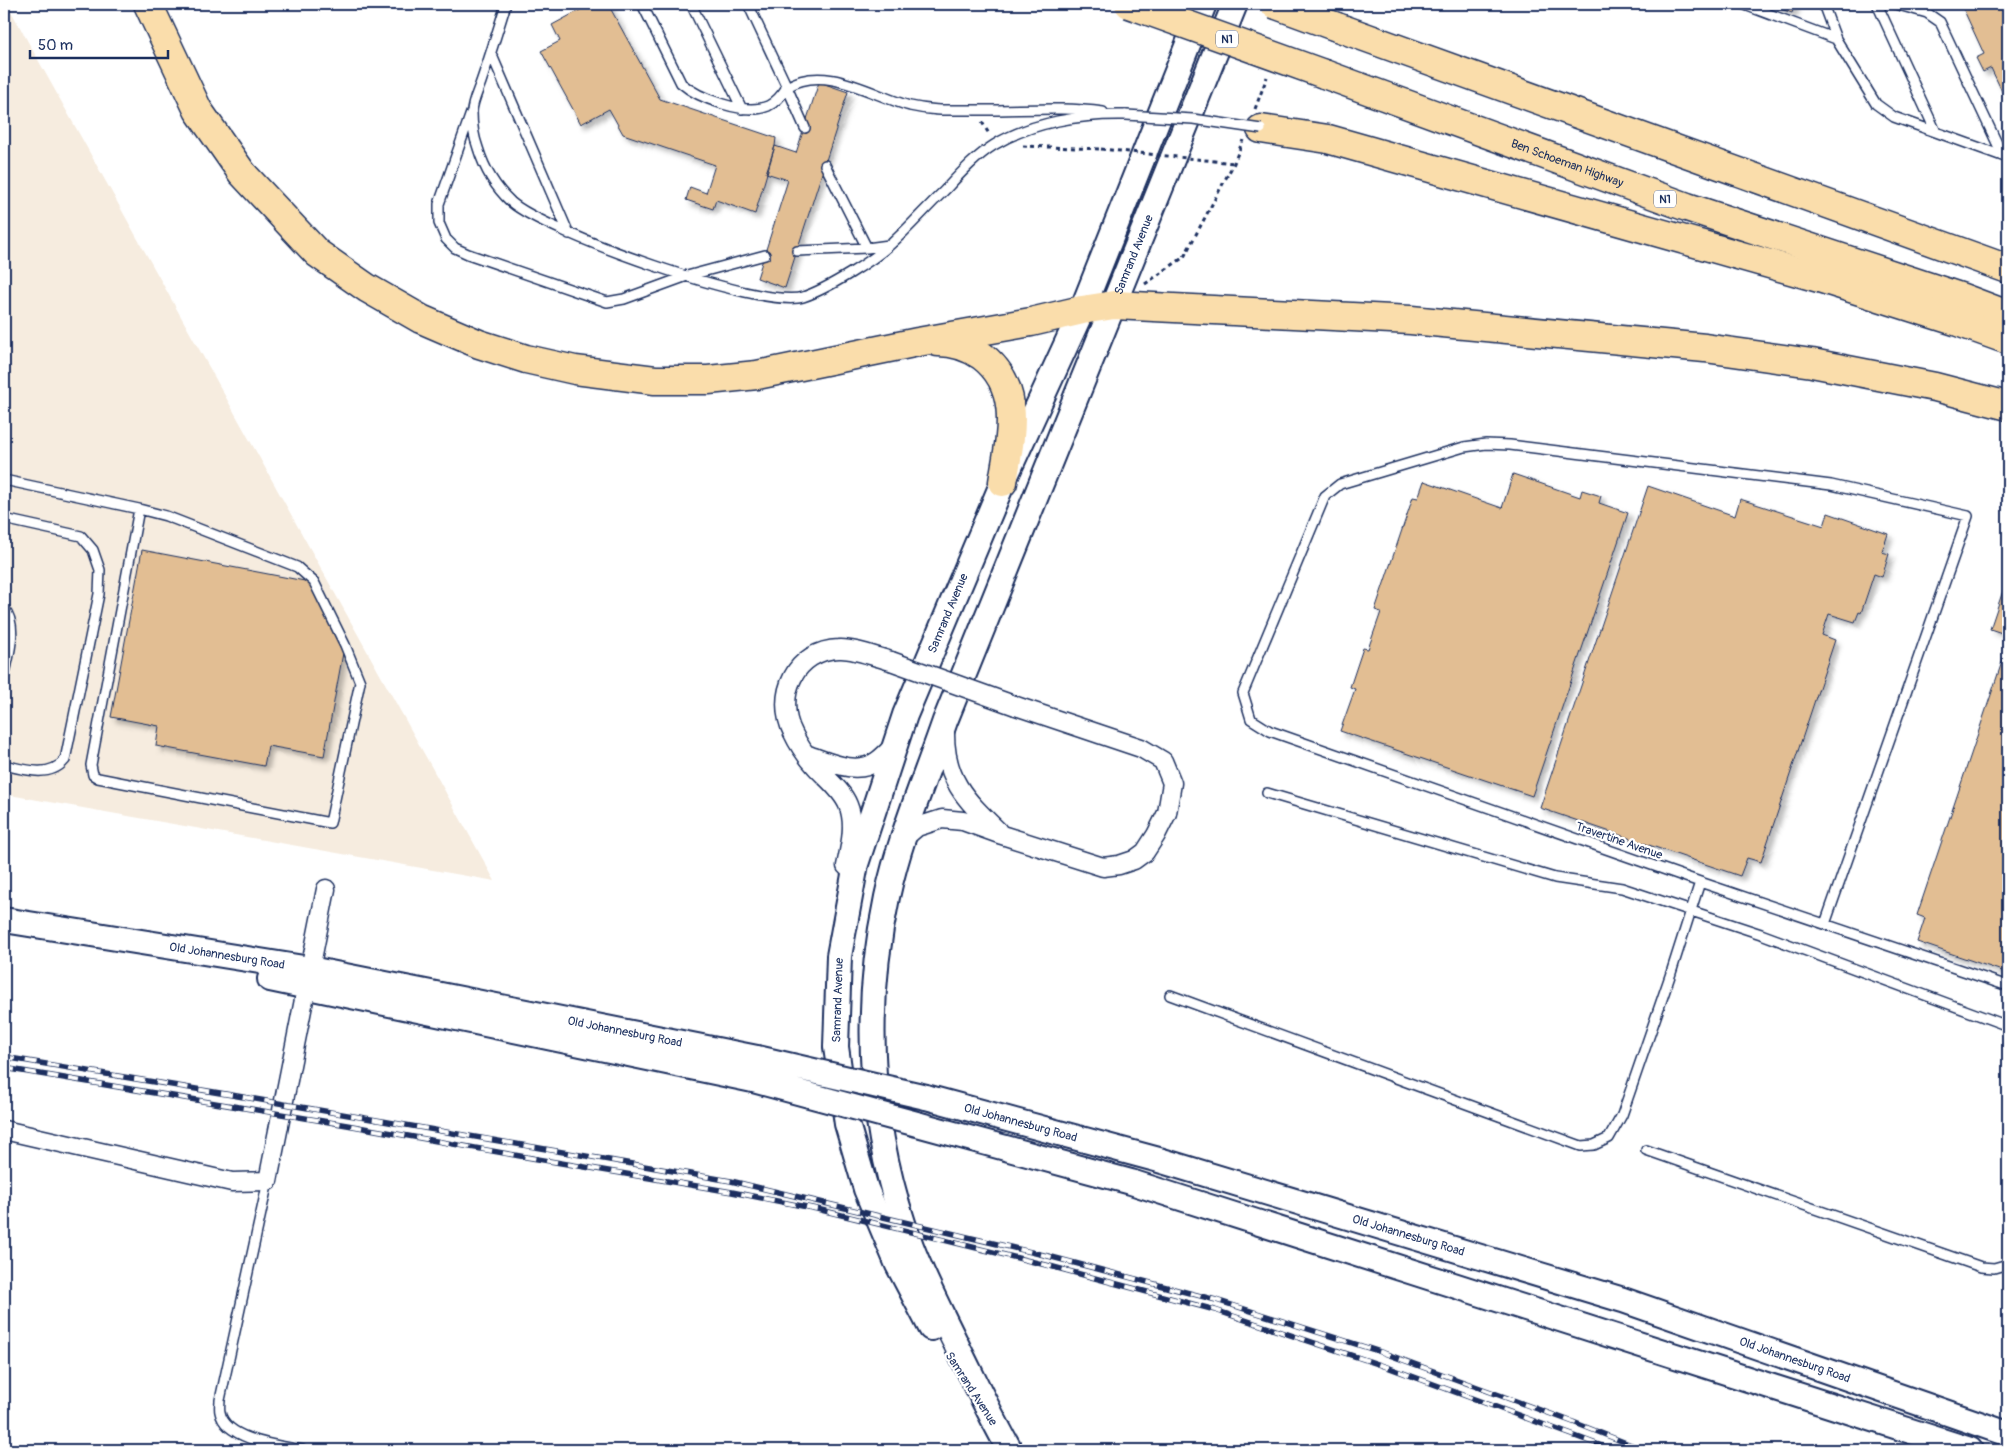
<svg xmlns="http://www.w3.org/2000/svg" width="2012" height="1454" viewBox="0 0 2012 1454" font-family="Pangolin,sans-serif">
  <defs>
    <filter id="shadow"><feDropShadow dx="4.5" dy="4.5" stdDeviation="2.5" flood-color="#0004"/></filter>
  </defs>
  <rect width="100%" height="100%" fill="#fff"/>
  <filter id="ink" filterUnits="userSpaceOnUse"><feTurbulence type="fractalNoise" baseFrequency=".02" numOctaves="2"/><feDisplacementMap in="SourceGraphic" scale="10" xChannelSelector="R" yChannelSelector="G"/><feConvolveMatrix kernelMatrix="1 2 1 2 8 2 1 2 1" color-interpolation-filters="sRGB"/></filter>
  <g filter="url(#ink)">
    <path fill="#f6ecdf" d="M4,4H7L495,881L4,794Z"/>
    <path fill="#e2be93" stroke="#1b2f5e" filter="url(#shadow)" d="M591,4H608L660,99L776,138L775,146L755,214L716,200L713,209L686,200L690,187L706,193L715,165L623,134L609,109L581,124L541,51L560,41L552,25Z
      M1767,4H1795L1792,13Z
      M1961,4H2003L2004,6L2008,4V99L2006,100L1991,68L1983,72L1976,58L1984,54Z
      M819,82L848,92L785,288L757,278L788,180L766,173L775,146L796,153Z
      M1513,474L1580,497L1582,490L1601,496L1599,503L1628,513L1532,796L1340,731L1355,689L1350,687L1363,648L1368,649L1381,612L1375,610L1413,497L1418,498L1424,481L1502,508Z
      M1648,486L1735,516L1740,499L1824,526L1828,513L1888,534L1882,552L1889,554L1882,577L1874,574L1861,613L1859,612L1855,622L1829,614L1822,635L1835,640L1761,862L1747,858L1740,876L1540,808Z
      M142,550L310,582L343,653L324,756L268,746L264,766L156,746L159,726L111,717Z
      M2008,576V635L1990,629Z
      M2008,644V973L1917,942L1925,918L1917,915Z"/>
    <g fill="none" stroke-linecap="round" stroke-linejoin="round">
      <defs>
        <path id="lane" d="M506,4C498,30 490,56 481,82C478,91 472,103 472,112C472,124 474,137 478,148C484,168 496,188 511,202C545,232 761,310 803,297C827,289 873,261 892,243C910,227 926,208 944,191C959,175 975,157 994,145C1032,122 1082,114 1126,115
          M642,4L681,83C698,98 745,116 768,106C776,102 782,95 787,87
          M691,4L742,109
          M748,4L787,87C825,63 873,96 910,106C931,111 950,110 971,110C1015,111 1060,106 1103,112
          M1742,4L1836,39L1876,104L1894,117L2008,158
          M1823,4L1836,39
          M1877,4L1936,132
          M1895,4L1927,13L1940,22L2003,156
          M491,53L569,234
          M787,87L805,128
          M471,113L439,204V223L446,239L455,248L468,254L607,302L624,299L687,276L765,255
          M825,165L867,248
          M797,251L867,248L889,245
          M4,480L139,509L91,765L93,775L98,778L330,823L360,682L345,645L314,582L297,567L166,516L139,509
          M4,519L81,536L93,550L100,570L99,594L65,760C50,778 25,770 4,765
          M4,608C19,626 8,657 4,678
          M1267,793L1555,878L1622,888L1761,934L2008,1026
          M1825,924L1968,516L1831,485L1510,445L1486,444L1464,447L1340,484L1325,496L1243,693L1251,719L1270,731L1700,882L2008,986
          M1170,995L1581,1146L1594,1145L1609,1138L1622,1115L1671,973L1700,882
          M1646,1150L1981,1267L1994,1268L2008,1264
          M268,1181L220,1400C220,1403 219,1408 220,1412C225,1440 280,1446 302,1450"/>
        <path id="street" d="M945,730C944,779 965,799 998,831
          M808,755C829,762 857,776 877,761C883,757 889,750 895,745
          M902,840L917,827L942,819L963,821L1002,835L1103,867L1119,865L1134,860L1145,852L1156,835L1167,813L1172,783L1163,761L1141,748L1016,706
          M846,866C850,847 856,824 848,805C842,790 827,779 816,767C808,758 798,744 793,733C774,695 796,650 839,649C853,648 876,657 891,661
          M4,1130L232,1182L268,1181L326,889"/>
        <g id="secondary">
          <path id="s1" d="M4,920L310,969L757,1058"/>
          <path d="M270,979L753,1080"/>
          <path id="s2" d="M926,1097L1159,1160L1623,1300L2008,1434"/>
          <path d="M917,1124L1131,1182L1970,1450"/>
          <path id="s3" d="M931,1328L898,1265L866,1189L847,1124L836,1047L839,956L856,864L905,715L1003,482L1082,310L1204,4"/>
          <path id="s4" d="M1010,1450C992,1419 977,1386 961,1354C944,1318 925,1283 911,1246C869,1133 862,1014 887,897C900,836 925,779 945,721L1235,4"/>
        </g>
        <g id="highway">
          <path d="M148,4L198,110L242,173L317,253L367,288L421,319L479,344L526,359L575,370L655,380H708L757,375L918,342L1031,322L1082,310L1114,305L1411,320L1705,348L1812,363L1935,387L2008,406"/>
          <path d="M1337,27L2008,269"/>
          <path id="s5" d="M1324,74L1687,207L1963,298L2008,315"/>
          <path d="M1261,129L1328,139L1819,278L1958,322L2008,340"/>
          <path d="M938,342C954,342 969,347 982,356C1024,388 1010,438 1003,482"/>
        </g>
      </defs>
      <use href="#lane" stroke="#1b2f5e" stroke-width="12"/>
      <use href="#street" stroke="#1b2f5e" stroke-width="21"/>
      <use href="#secondary" stroke="#1b2f5e" stroke-width="28"/>
      <use href="#highway" stroke="#1b2f5e" stroke-width="31"/>
      <path stroke="#1b2f5e" stroke-width="3" stroke-dasharray="4 4" stroke-linecap="butt" d="M1255,109L1267,77
        M982,122L989,134
        M1023,146L1101,149
        M1145,284L1184,257L1234,163L1243,140"/>
      <use href="#lane" stroke="#fff" stroke-width="9"/>
      <use href="#street" stroke="#fff" stroke-width="18"/>
      <use href="#secondary" stroke="#fff" stroke-width="24"/>
      <use href="#highway" stroke="#faddab" stroke-width="28"/>
      <defs>
        <path id="rail" d="M4,1057L220,1093L731,1181L1048,1256L1216,1300L1384,1353L1573,1422L1644,1450
          M4,1068L347,1125L520,1156L732,1192L817,1209L1046,1265L1215,1310L1387,1367L1613,1450"/>
      </defs>
      <use href="#rail" stroke="#1b2f5e" stroke-width="5.5"/>
      <use href="#rail" stroke="#fff" stroke-width="4" stroke-dasharray="11" stroke-linecap="butt"/>
      <defs>
        <path id="lane-bridge" d="M1126,115L1193,119L1261,129"/>
        <path id="street-bridge" d="M891,661L1016,706"/>
        <path id="secondary-bridge" d="M757,1058L926,1097
          M753,1080L917,1124"/>
        <path id="highway-bridge" d="M1129,4L1324,74
          M1274,4L1337,27"/>
      </defs>
      <use href="#lane-bridge" stroke="#1b2f5e" stroke-width="12" stroke-linecap="butt"/>
      <use href="#street-bridge" stroke="#1b2f5e" stroke-width="21" stroke-linecap="butt"/>
      <use href="#secondary-bridge" stroke="#1b2f5e" stroke-width="28" stroke-linecap="butt"/>
      <use href="#highway-bridge" stroke="#1b2f5e" stroke-width="31" stroke-linecap="butt"/>
      <path stroke="#1b2f5e" stroke-width="3" stroke-dasharray="4 4" stroke-linecap="butt" d="M1101,149L1234,163"/>
      <use href="#lane-bridge" stroke="#fff" stroke-width="9"/>
      <use href="#street-bridge" stroke="#fff" stroke-width="18"/>
      <use href="#secondary-bridge" stroke="#fff" stroke-width="24"/>
      <use href="#highway-bridge" stroke="#faddab" stroke-width="28"/>
    </g>
  </g>
  <g text-anchor="middle" dominant-baseline="central" stroke-width="4.5" stroke-linejoin="round" paint-order="stroke">
    <g fill="#fff" stroke="#5f6d8e" stroke-width="1">
      <rect x="1216" y="30.5" width="22" height="17" rx="4"/>
      <rect x="1654" y="190.5" width="22" height="17" rx="4"/>
    </g>
    <g font-size="11" font-weight="bold" fill="#1b2f5e">
      <text x="1227" y="39">N1</text>
      <text x="1665" y="199">N1</text>
    </g>
    <g font-size="12" fill="#1b2f5e" stroke="#fff">
      <text stroke="none"><textPath href="#s5" startOffset="259">Ben Schoeman Highway</textPath></text>
      <text stroke="none"><textPath href="#s4" startOffset="1270">Samrand Avenue</textPath></text>
      <text stroke="none"><textPath href="#s3" startOffset="751">Samrand Avenue</textPath></text>
      <text transform="translate(1619 841) rotate(19)">Travertine Avenue</text>
      <text stroke="none"><textPath href="#s1" startOffset="226">Old Johannesburg Road</textPath></text>
      <text stroke="none"><textPath href="#s3" startOffset="346">Samrand Avenue</textPath></text>
      <text stroke="none"><textPath href="#s1" startOffset="631">Old Johannesburg Road</textPath></text>
      <text stroke="none"><textPath href="#s2" startOffset="98">Old Johannesburg Road</textPath></text>
      <text stroke="none"><textPath href="#s2" startOffset="502">Old Johannesburg Road</textPath></text>
      <text stroke="none"><textPath href="#s2" startOffset="908">Old Johannesburg Road</textPath></text>
      <text transform="translate(971 1389) rotate(57)">Samrand Avenue</text>
    </g>
  </g>
  <rect width="2012" height="1454" fill="none" stroke="#fff" stroke-width="20"/>
  <rect x="10" y="10" width="1992" height="1434" fill="none" stroke="#1b2f5e" stroke-width="2" filter="url(#ink)"/>
  <path d="M30 50v8h138v-8" fill="none" stroke="#1b2f5e" stroke-width="2.5"/>
  <text x="38" y="50" font-size="15" fill="#1b2f5e" stroke="#ffffff" stroke-width="4" paint-order="stroke">50 m</text>
</svg>
